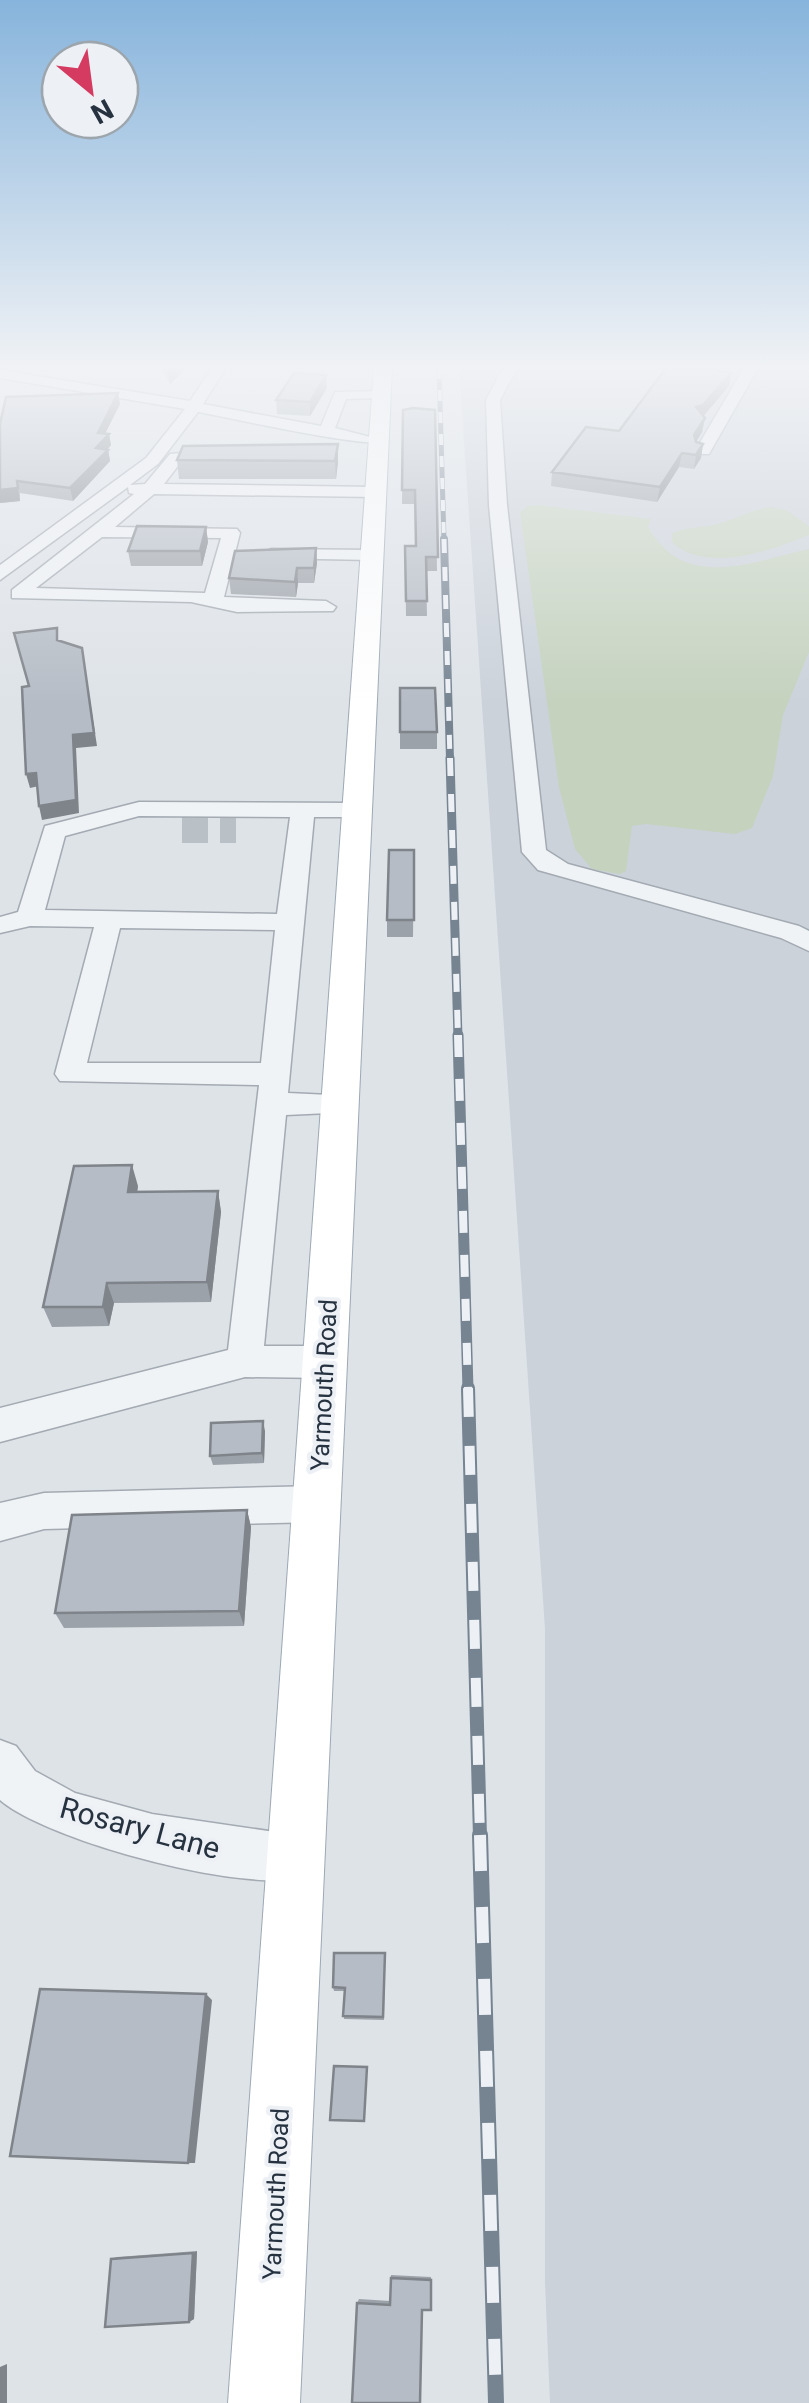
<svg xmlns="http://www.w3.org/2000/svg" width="809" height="2403" viewBox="0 0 809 2403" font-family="Roboto,sans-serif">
  <rect width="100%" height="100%" fill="#dee3e8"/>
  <path fill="#cbd2da" d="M459,368H809V2403H550L545,2283V1629Z"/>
  <path fill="#c5d2be" d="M538,505L651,519L648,527C686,592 749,562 809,549V652L783,715L773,776L752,828L735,834L646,824L632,826L626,871L620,874L592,869L575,849L559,787L520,512L528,506Z
    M770,507L787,510L809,526V535C771,551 705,574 672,542V533C687,527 698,528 713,525C733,521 749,510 770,507Z"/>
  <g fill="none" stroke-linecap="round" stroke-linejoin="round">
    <path stroke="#b9c0c6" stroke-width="26" stroke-dasharray="26 12" stroke-linecap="butt" d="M182,830H236"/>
    <defs>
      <path id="minor" d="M212,368H226L203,404L321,426L335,392L386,391L388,394L381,398L346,399L335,428L386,441C372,450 227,417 198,412L158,464L130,485L145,484L170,454L223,449L229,451V457L181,462L164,484L376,487L384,492L376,497L154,494L115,527L237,529L240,533L224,597L326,601L336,607L333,611L237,612L191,602L12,598V590L134,494L129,493L128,487L0,580V565L146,458L185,409L0,378V370L190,401ZM102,537L221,538L205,593L36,588Z
        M503,368H517L500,400L507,505L546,850L568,864L799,926L809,931V951L781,938L538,870L522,852L489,505L486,400Z
        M744,368H758L709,454H697L695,451Z
        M271,549L372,550L381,555L372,560L265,558L262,554Z
        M139,802L357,803L369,810L357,817H314L288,1093L351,1096L355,1104L351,1112L286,1115L264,1346H325L338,1351L343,1362L338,1373L325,1378L245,1377L0,1442V1408L228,1350L259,1085L60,1081L55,1074L94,927L30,926L0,933V917L18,912L45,826ZM139,816L290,817L277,914L45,910L65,836ZM120,928L275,930L261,1063H87Z
        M317,1486L331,1491L337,1504L331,1517L317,1522L44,1529L0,1541V1503L44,1493Z
        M0,1740L16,1746L35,1771L75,1793L152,1814L296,1835L313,1841L319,1858L313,1875C256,1898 47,1841 0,1800Z"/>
      <path id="major" d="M374,368H392L300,2403H228Z"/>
    </defs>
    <use href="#minor" stroke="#a3aab2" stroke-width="3"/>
    <use href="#major" stroke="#9ca8b4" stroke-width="2"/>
    <use href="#minor" fill="#f0f3f6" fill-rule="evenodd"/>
    <use href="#major" fill="#fff" fill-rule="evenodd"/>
    <defs>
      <path id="rail-far5" d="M439,368L444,541"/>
      <path id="rail-far4" d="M444,539L450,760"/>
      <path id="rail-far3" d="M450,758L458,1038"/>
      <path id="rail-far2" d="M458,1035L468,1390"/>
      <path id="rail-far1" d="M468,1388L480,1837"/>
      <path id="rail" d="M480,1835L496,2403"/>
    </defs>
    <use href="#rail-far5" stroke="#768492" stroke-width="5"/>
    <use href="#rail-far4" stroke="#768492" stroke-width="8"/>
    <use href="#rail-far3" stroke="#768492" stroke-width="9"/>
    <use href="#rail-far2" stroke="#768492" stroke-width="11"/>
    <use href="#rail-far1" stroke="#768492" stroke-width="14"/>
    <use href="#rail" stroke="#768492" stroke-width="16"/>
    <use href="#rail-far5" stroke="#edf1f6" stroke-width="4" stroke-dasharray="11" stroke-linecap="butt"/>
    <use href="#rail-far4" stroke="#edf1f6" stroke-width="5" stroke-dasharray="14" stroke-linecap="butt"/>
    <use href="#rail-far3" stroke="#edf1f6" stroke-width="6" stroke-dasharray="18" stroke-linecap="butt"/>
    <use href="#rail-far2" stroke="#edf1f6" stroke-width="8" stroke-dasharray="22" stroke-linecap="butt"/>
    <use href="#rail-far1" stroke="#edf1f6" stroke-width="10" stroke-dasharray="29" stroke-linecap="butt"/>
    <use href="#rail" stroke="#edf1f6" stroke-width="12" stroke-dasharray="36" stroke-linecap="butt"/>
  </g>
  <path fill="#9ca2a9" d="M162,368H186L170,384Z
    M723,372L731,373L729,386L703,416L705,418L702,432L696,442L703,444L701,458L694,469L679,467L657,502L551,486L552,472Z
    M327,388L310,416L277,414L276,400Z
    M120,404L105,433L109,434L111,445L108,449L110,461L73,501L20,493V501L0,503V424Z
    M403,410H435L437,571H426L427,616H406L405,546H416L415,504H402Z
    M338,444V462L336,479H179L177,460Z
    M206,527L208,542L202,566H131L128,551Z
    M316,548L317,563L314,583H298L296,597L231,594L229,578Z
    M400,688L437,732V749H400Z
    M414,850L413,937H387V920Z
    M138,1186L137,1192L218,1191L221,1212L211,1302L114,1303L109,1326L52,1327L43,1307Z
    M265,1431L264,1463L213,1465L210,1456Z
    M247,1510L251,1527L244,1626L64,1628L55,1613Z
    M385,1953L384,2020L344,2019L345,1991H334L333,1987Z
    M197,2251L194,2319L189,2322L111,2259L117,2257Z
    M391,2275L431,2277V2280L422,2310L357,2303L359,2299L390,2301Z"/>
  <path fill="#7f848a" d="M175,368H186L170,384L169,374Z
    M731,373L729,386L701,419L696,407Z
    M326,375L327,388L310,416V402Z
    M118,393L120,404L100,444L109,434L111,445L101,457L108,450L110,461L73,501L70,488L96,448L98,433Z
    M705,418L702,432L692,449L694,435Z
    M338,444V462L336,479L335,461Z
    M703,444L701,458L694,469L696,455Z
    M682,453L679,467L657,502L660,487Z
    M17,481L20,501L0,503V490Z
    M206,527L208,542L202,566L200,551Z
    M316,548L317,563L314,583V568Z
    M297,568L298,583L296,597L295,582Z
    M82,648L97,746L76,748L79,813L42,820L39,806L73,735Z
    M36,773L39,786L30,788L26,774Z
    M132,1165L138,1186L134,1213L128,1192Z
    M218,1191L221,1212L211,1302L207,1282Z
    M107,1283L114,1303L109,1326L103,1307Z
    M263,1421L265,1431L264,1463L262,1453Z
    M247,1510L251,1527L244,1626L239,1611Z
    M206,1994L212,2000L195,2163H188Z
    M197,2251L194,2319L189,2322L193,2253Z
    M7,2364V2403H0V2367Z"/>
  <path fill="#b5bcc5" stroke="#7f848a" stroke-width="2.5" d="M166,368H175L169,374Z
    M666,368H720L718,371L731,373L703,405L696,407L705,418L694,435L696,442L703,444L696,455L682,453L660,487L552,472L586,427L619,431Z
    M294,373L326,375L310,402L276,400Z
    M118,393L98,433L109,434L96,448L108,450L70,488L17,481L18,488L0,490V424L6,397Z
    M413,408L435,410L438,557H426L427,601H406L405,546H416L415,490H402L403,410Z
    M338,444L335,461L177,460L183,446Z
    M137,526L206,527L200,551H128Z
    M316,548L314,568H297L295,582L229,578L235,551Z
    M57,628V640L82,648L94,733L73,735L76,800L39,806L36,773L26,774L22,687L29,686L14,633Z
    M400,688H435L437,732H400Z
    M389,850H414V920H387Z
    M132,1165L128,1192L218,1191L207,1282L107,1283L103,1307H43L74,1166Z
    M263,1421L262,1453L210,1456L211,1423Z
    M247,1510L239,1611L55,1613L72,1515Z
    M334,1953H385L383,2017L343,2016L345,1988L333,1987Z
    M40,1989L206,1994L188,2163L10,2156Z
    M334,2066L367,2067L364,2121L330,2120Z
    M193,2253L189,2322L105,2327L111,2259Z
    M391,2278L431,2280V2310H422L420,2403H352L357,2303L390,2305Z"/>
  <linearGradient id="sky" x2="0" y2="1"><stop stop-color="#87b4dc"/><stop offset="0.52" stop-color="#f0f2f5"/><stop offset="1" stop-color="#f0f2f5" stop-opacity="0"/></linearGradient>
  <rect width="809" height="704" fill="url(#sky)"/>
  <g text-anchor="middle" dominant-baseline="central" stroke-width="8" stroke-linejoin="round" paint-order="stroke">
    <g font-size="25" fill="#263240" stroke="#edf1f6">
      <text transform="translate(324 1385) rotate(-87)">Yarmouth Road</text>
      <text transform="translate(276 2194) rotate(-87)">Yarmouth Road</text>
    </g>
    <g font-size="30" fill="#263240" stroke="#edf1f6">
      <text transform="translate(140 1828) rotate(15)">Rosary Lane</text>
    </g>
  </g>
  <g transform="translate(90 90) rotate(151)"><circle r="48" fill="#edf1f6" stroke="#9da5ad" stroke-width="2.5"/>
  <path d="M0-8L18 38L0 25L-18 38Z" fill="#d53b61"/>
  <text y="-15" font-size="28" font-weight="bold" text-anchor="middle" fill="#263240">N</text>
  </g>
</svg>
